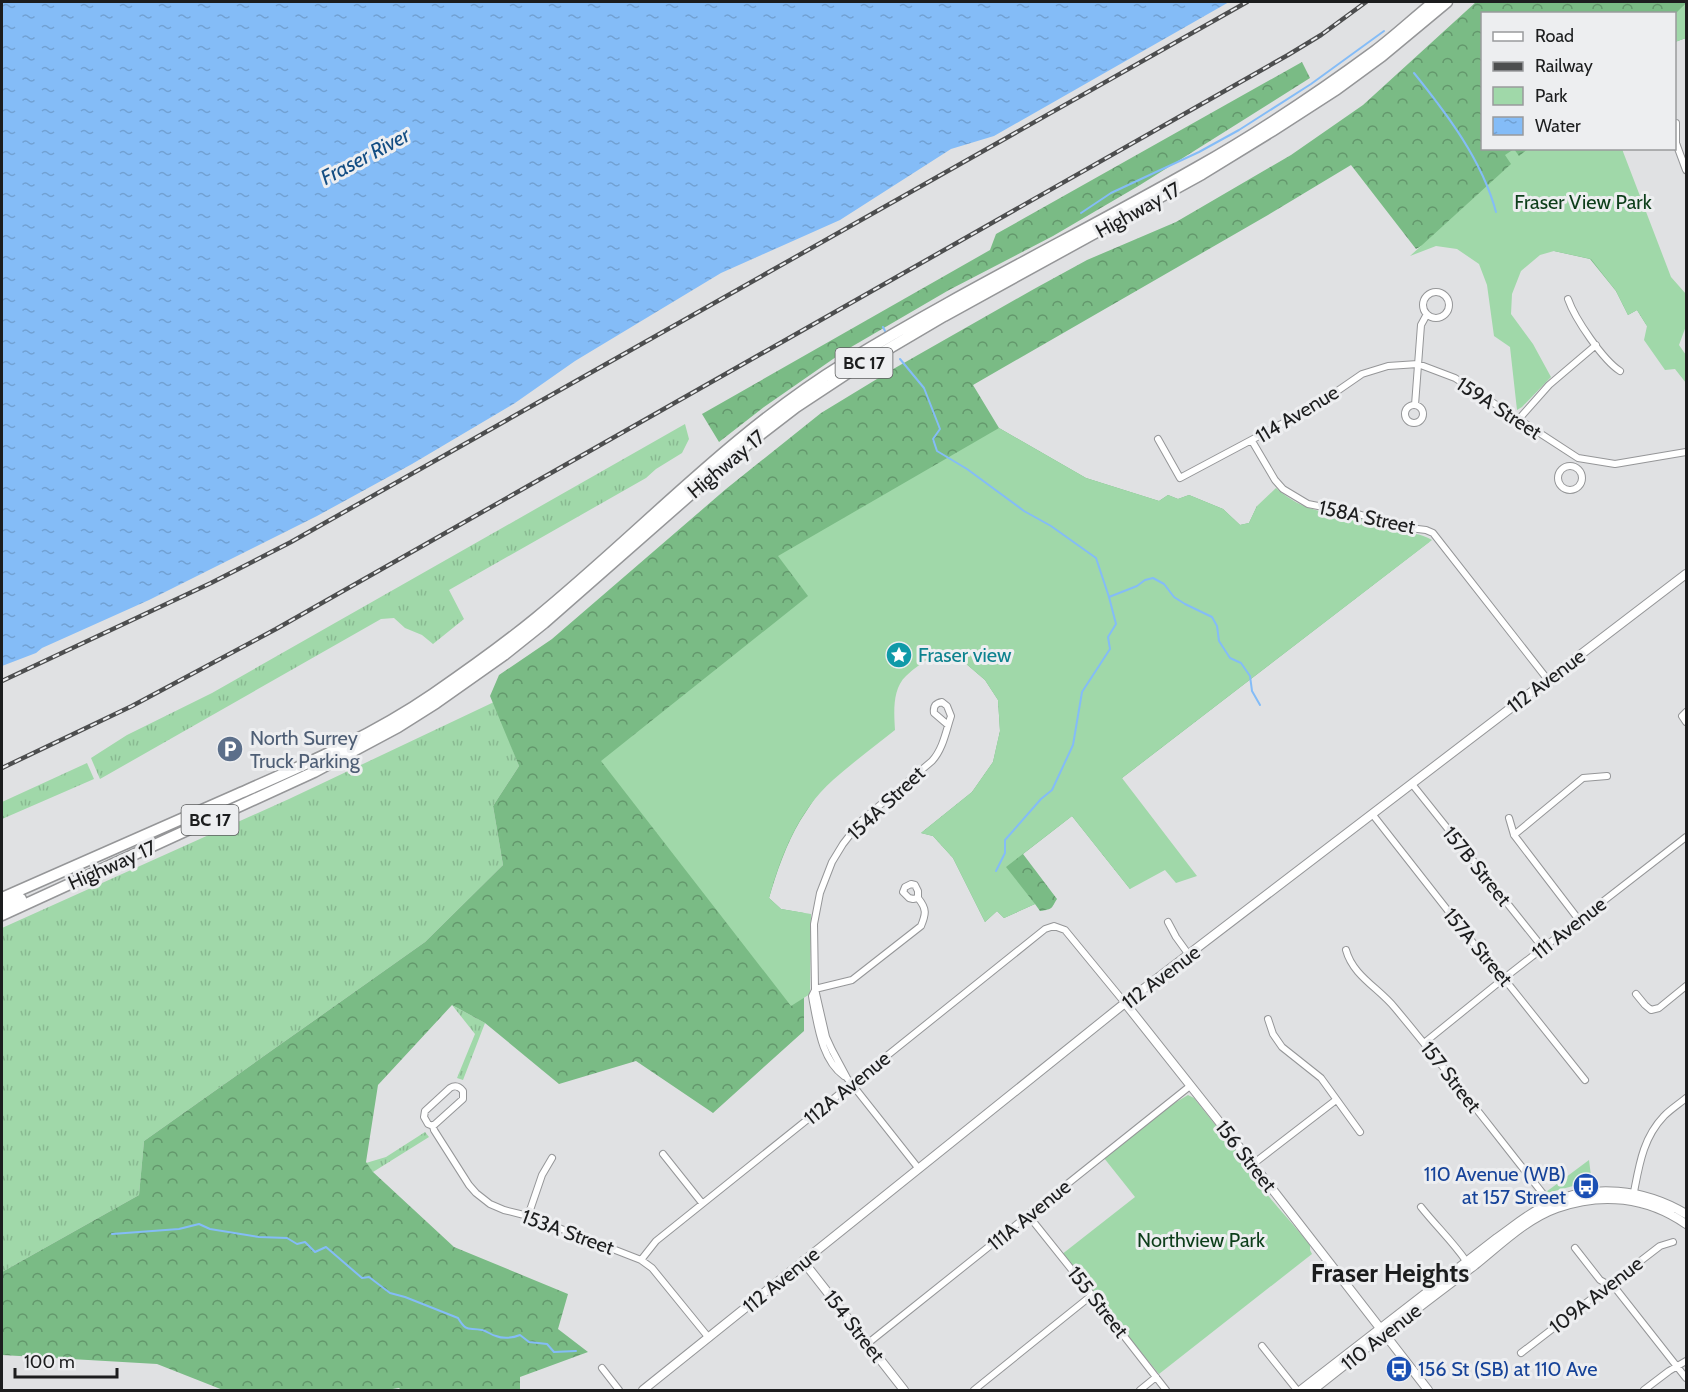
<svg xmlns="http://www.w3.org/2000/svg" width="1688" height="1392" viewBox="0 0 1688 1392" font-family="Cabin,sans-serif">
  <defs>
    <pattern id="grass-tufts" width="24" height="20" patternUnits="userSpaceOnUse" patternTransform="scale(1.5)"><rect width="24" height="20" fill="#a0d8a9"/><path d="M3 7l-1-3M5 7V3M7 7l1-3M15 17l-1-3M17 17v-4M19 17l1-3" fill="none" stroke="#89b991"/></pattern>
    <pattern id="forest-crowns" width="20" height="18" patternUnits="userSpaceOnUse" patternTransform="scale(1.5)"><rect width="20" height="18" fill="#7abb85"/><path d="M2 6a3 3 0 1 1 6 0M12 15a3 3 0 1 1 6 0" fill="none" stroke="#63976c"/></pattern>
    <pattern id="water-ripples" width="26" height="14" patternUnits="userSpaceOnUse" patternTransform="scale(1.5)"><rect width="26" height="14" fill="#84bcf7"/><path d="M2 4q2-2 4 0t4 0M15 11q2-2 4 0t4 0" fill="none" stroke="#71a1d3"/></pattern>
  </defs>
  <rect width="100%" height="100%" fill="#e0e1e3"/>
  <path fill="url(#grass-tufts)" d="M685,424L689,439L682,453L656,469L646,478L449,590L464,619L433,644L422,635L405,628L394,618L381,619L100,779L91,758L127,735L212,693Z
    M494,702L519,766L493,806L503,865L425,942L144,1141L139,1195L2,1272V928L289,799Z
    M87,763L94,779L2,819V802Z
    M452,1005L485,1023L463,1080L457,1078L475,1034Z
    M425,1132L429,1137L373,1172L366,1163L386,1157Z
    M1589,1160L1592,1184L1573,1186L1547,1193L1546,1192Z"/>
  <path fill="url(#forest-crowns)" d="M1476,2H1686V38L1675,42L1674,14H1482V148L1622,149L1647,326L1637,310L1628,315L1616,291L1590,259L1554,251L1489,208L1416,249L1351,165L1268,215L973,385L999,428L1086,478L1159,501L1168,495L1178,499L1189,495L1223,509L1240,525L1249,523L1257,506H1291L1429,542L1122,778L1136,870L1130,889L1072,816L1023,854L1057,899C1051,908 1054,909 1040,911L1035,904L1004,918L997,911L985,922L953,858L933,836L921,833L972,792L993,762L1000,731L998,700L985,680L964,662L933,656L927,659L915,644L800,821C786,845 777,871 769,898L781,909L804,913V1031L713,1113L636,1061L559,1084L485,1023L452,1005L378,1085L366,1162L373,1172L454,1247L568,1294L558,1329L588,1352L520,1377V1390H401L399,1388L386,1390H223L157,1364L2,1355V1272L139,1195L144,1141L425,942L503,865L493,806L519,766L490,696L499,675L552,639L726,489L821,413L895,368L1034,289L1087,260L1176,222L1291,155L1363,105Z
    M1302,62L1310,78L1140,185L1053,236L949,290L846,350L764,407L719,442L702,414L990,250L996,234Z"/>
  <path fill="#a0d8a9" d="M1686,3V38L1675,42V14Z
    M1514,149L1519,156L1528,149H1622L1671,277L1686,294V326L1679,345L1686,355V383L1675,369L1665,370L1644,340L1647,326L1637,310L1628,315L1616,291L1591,259L1554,251L1540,255L1521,271L1512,294L1511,314L1533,344L1551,377L1522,407L1517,410L1510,347L1494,336L1487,285L1479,264L1457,249L1436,246L1410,256L1511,164L1505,155Z
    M999,428L1086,478L1159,501L1168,495L1178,499L1189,495L1223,509L1240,525L1249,523L1257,506L1276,488C1305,513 1324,511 1359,519C1372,521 1383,528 1395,531C1408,533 1421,533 1432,540L1122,778L1197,876L1176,883L1165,870L1130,889L1072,816L1006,867L1035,904L1004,918L997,911L985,922L953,858L933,836L921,833L972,792L993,762L1000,731L998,700L985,680L964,662L932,656C924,662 914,668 906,676C892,689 894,713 895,730C874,747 852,763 833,780C798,811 781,855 769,898L781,909L811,914L810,994L791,1006L601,761L808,596L778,556Z
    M1188,1095L1194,1098L1260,1181L1261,1187C1277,1207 1294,1225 1310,1245V1250L1312,1254L1159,1374L1061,1255L1135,1197L1104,1158L1161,1111Z"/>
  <path fill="url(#water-ripples)" d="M2,2H1229L994,136L951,149L840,220L721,273L575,361L515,403L412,464L317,516L149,600L42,648L36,653L2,666Z"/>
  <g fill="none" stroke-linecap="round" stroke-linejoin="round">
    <path stroke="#84bcf7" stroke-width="2" d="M1414,73C1447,114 1482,160 1496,212
      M1081,213L1111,193L1199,152L1239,130L1311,84L1384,31
      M883,327L885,331
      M900,359L924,388L940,429L933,439L937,451L967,469L1024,511L1051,526L1096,558L1109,597L1116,624L1108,637L1110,649L1082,692L1073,745L1052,790L1041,799L1005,840V853L996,871
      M1109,597L1137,586L1145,580L1153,578L1164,584L1174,597L1185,604L1212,617L1217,626L1219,641L1230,658L1241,663L1250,676L1252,691L1260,705
      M112,1234L179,1229L199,1224L210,1229L259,1237L287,1238L297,1244L305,1242L315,1252L326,1247L362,1278L369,1277L390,1293L405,1297L458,1318C467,1333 468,1327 482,1330C487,1331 491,1335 496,1336C503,1339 513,1338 520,1335L529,1342L547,1344L554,1352L576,1351"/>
    <defs>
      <path id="minor" d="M1676,123V143L1686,170
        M1423 305a13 13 0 1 1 26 0a13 13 0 1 1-26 0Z
        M1568,299C1575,319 1603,360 1620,371
        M1415,405L1421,325L1427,314
        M1405 414a9 9 0 1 1 18 0a9 9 0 1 1-18 0Z
        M1518,420L1549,385L1596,345
        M1158,439L1180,478L1317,405L1362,374L1388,366L1418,364L1455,378L1578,458L1615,464L1686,452
        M1252,441L1275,480L1283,489L1308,504L1358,514L1401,527L1426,530L1433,533L1548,680
        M1558 478a12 12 0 1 1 24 0a12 12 0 1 1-24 0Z
        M1686,712L1682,716L1686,722
        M1412,784L1543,948
        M1373,815L1496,972L1510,986L1585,1080
        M1509,818L1514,835L1579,920
        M1514,835L1583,778L1607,776
        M1168,922L1176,937L1189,955
        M1346,950C1353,976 1379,988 1395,1008C1446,1069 1494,1132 1544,1195L1550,1207
        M815,989L852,980L921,926C926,914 927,909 918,898V891L915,885L911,884L905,887L903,892L909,898L913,899L918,898
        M815,990L812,996L813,1002C818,1027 822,1060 844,1076
        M1636,994L1645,1005L1651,1010L1659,1008L1686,986
        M1268,1019L1273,1034L1282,1047L1321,1078L1360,1132
        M1424,1043L1503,979L1686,837
        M433,1126L463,1099V1091C459,1086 455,1085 450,1088L425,1111L424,1117L428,1124L433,1126L434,1130L469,1185L476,1193L490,1204L504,1210L528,1216L641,1260L652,1268L709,1338
        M663,1154L702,1203
        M1253,1164L1336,1100
        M919,1169L847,1078L832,1050L826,1037L815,989L814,924L820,893L832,862L843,844L860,822L932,761C943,749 946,731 951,716L947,706L942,702C936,703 933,706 934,713L948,725
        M1633,1197C1639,1167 1642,1139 1664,1116C1671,1109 1679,1104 1686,1098
        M1421,1207C1436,1226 1453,1242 1466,1261
        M1028,1215L1092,1295L1166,1390
        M528,1216L542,1175L552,1158
        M1575,1248L1600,1280L1616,1289L1686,1378
        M641,1260L656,1241L1045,929L1054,926L1065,930L1125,1003
        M867,1344L1190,1086
        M1262,1346L1297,1390
        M1521,1353L1660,1246L1673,1242
        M602,1368L619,1390
        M974,1390L1092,1295
        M1140,1390L1156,1377
        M1644,1390L1669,1371L1686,1361"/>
      <path id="tertiary" d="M1125,1003L1259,1172L1428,1390
        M803,1261L904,1390
        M643,1390L1125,1003L1686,574
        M1301,1390L1497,1238C1514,1226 1529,1213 1548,1204C1593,1183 1644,1189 1686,1214
        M1313,1390C1366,1348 1420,1306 1475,1265C1500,1245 1526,1219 1557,1208C1602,1192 1647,1197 1686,1224"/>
      <path id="trunk" d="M2,898C80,864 158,830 236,795C304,765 372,736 433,694C468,670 503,645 536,618C640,533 731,433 845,363C959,293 1080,234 1196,168C1258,133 1318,93 1375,51C1395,36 1414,18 1434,2
        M2,907L21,899
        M2,915L314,772L398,727L436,703L504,655L544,623L748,444L796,407L849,372L944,316L1202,174L1272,131L1337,89L1382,56L1447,2"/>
    </defs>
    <use href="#minor" stroke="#959698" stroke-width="8"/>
    <use href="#tertiary" stroke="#959698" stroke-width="10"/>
    <use href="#trunk" stroke="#959698" stroke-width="13"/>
    <use href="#minor" stroke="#fff" stroke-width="6"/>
    <use href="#tertiary" stroke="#fff" stroke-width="8"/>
    <use href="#trunk" stroke="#fff" stroke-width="10"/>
    <defs>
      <path id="rail" d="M2,681L211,583L291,542L1247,2
        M2,768L132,706L276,629L1288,55L1321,35L1366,2"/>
    </defs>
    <use href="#rail" stroke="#4d4e4f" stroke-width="4.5"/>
    <use href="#rail" stroke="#edeef0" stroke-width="2" stroke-dasharray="7" stroke-linecap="butt"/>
  </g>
  <defs>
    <symbol id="sight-disc" viewBox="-11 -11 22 22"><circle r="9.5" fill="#0f9aa8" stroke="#edeef0"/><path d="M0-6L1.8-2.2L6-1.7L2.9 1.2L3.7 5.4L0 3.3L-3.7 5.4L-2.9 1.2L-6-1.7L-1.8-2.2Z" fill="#fff"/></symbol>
    <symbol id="parking-disc" viewBox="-11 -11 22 22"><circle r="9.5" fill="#5c6f8a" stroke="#edeef0"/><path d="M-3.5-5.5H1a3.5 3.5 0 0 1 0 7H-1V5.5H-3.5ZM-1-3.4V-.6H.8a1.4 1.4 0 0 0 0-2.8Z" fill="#fff"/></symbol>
    <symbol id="bus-disc" viewBox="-11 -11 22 22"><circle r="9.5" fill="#1a4fb4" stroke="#edeef0"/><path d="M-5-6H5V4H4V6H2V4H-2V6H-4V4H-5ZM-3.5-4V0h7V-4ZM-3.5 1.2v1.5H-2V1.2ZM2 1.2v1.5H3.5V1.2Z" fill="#fff"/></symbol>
  </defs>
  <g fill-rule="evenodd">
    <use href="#sight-disc" x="884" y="640" width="30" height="30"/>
    <use href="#parking-disc" x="215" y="734" width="30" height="30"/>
    <use href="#bus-disc" x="1571" y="1171" width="30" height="30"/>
    <use href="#bus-disc" x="1384" y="1354" width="30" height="30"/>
  </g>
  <g text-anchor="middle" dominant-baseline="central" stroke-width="6" stroke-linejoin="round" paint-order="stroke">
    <g fill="#edeef0" stroke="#5b5c5d" stroke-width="1.5">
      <rect x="835.5" y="348" width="57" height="30" rx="4.5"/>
      <rect x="181.5" y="805" width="57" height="30" rx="4.5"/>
    </g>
    <g font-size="18" font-weight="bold" fill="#1c1d1e">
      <text x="864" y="363">BC 17</text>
      <text x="210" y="820">BC 17</text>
    </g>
    <g font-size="20" fill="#0d3e1a" stroke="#edeef0">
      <text x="1583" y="202">Fraser View Park</text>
      <text x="1201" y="1240">Northview Park</text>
    </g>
    <g font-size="20" fill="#1c1d1e" stroke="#edeef0">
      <text transform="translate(1138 210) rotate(-29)">Highway 17</text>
      <text transform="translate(1499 408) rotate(33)">159A Street</text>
      <text transform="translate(1297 414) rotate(-31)">114 Avenue</text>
      <text transform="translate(726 464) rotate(-40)">Highway 17</text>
      <text transform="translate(1367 517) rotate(12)">158A Street</text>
      <text transform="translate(1546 681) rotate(-37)">112 Avenue</text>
      <text transform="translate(886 803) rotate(-43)">154A Street</text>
      <text transform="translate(112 865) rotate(-24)">Highway 17</text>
      <text transform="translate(1477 866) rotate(51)">157B Street</text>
      <text transform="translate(1569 928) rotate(-38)">111 Avenue</text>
      <text transform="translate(1478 947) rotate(50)">157A Street</text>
      <text transform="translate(1161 977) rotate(-37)">112 Avenue</text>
      <text transform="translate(1451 1077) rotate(52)">157 Street</text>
      <text transform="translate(847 1088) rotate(-39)">112A Avenue</text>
      <text transform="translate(1246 1156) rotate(52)">156 Street</text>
      <text transform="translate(1029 1215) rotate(-39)">111A Avenue</text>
      <text transform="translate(568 1232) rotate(20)">153A Street</text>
      <text transform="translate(781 1280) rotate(-39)">112 Avenue</text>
      <text transform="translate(1596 1295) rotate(-38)">109A Avenue</text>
      <text transform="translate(1098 1302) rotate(52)">155 Street</text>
      <text transform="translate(854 1326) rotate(52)">154 Street</text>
      <text transform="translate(1381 1337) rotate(-38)">110 Avenue</text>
    </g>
    <g font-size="20" fill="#0d838f" stroke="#edeef0" text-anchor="start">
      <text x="918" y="655">Fraser view</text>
    </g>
    <g font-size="20" fill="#4e5e75" stroke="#edeef0" text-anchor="start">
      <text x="250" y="738">North Surrey<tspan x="250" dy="23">Truck Parking</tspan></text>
    </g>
    <g font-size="20" fill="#164399" stroke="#edeef0" text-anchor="end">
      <text x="1566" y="1174">110 Avenue (WB)<tspan x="1566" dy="23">at 157 Street</tspan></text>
      <text x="1418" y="1369" text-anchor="start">156 St (SB) at 110 Ave</text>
    </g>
    <g font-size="21" font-style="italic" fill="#124d83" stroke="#edeef0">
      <text transform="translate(365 156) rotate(-28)">Fraser River</text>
    </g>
    <g font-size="26" font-weight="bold" fill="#1c1d1e" stroke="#edeef0">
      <text x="1390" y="1273">Fraser Heights</text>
    </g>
  </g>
  <rect width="1688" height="1392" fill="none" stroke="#1c1d1e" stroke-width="6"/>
  <rect x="1481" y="12" width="195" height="138" fill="#edeef0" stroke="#999a9c" stroke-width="1.5"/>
  <rect x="1493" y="32" width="30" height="9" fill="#ffffff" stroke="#999a9c" stroke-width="1.5"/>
  <text x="1535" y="42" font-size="18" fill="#1c1d1e">Road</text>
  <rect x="1493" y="62" width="30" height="9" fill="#4d4e4f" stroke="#999a9c" stroke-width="1.5"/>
  <text x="1535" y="72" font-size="18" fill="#1c1d1e">Railway</text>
  <rect x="1493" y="87" width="30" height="18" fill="#a0d8a9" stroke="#999a9c" stroke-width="1.5"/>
  <text x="1535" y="102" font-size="18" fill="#1c1d1e">Park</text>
  <rect x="1493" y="117" width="30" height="18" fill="url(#water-ripples)" stroke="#999a9c" stroke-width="1.5"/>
  <text x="1535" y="132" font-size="18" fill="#1c1d1e">Water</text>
  <path d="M15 1368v9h102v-9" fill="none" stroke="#1c1d1e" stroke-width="3"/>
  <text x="24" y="1368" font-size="18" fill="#1c1d1e" stroke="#edeef0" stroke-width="4.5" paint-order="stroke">100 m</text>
</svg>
